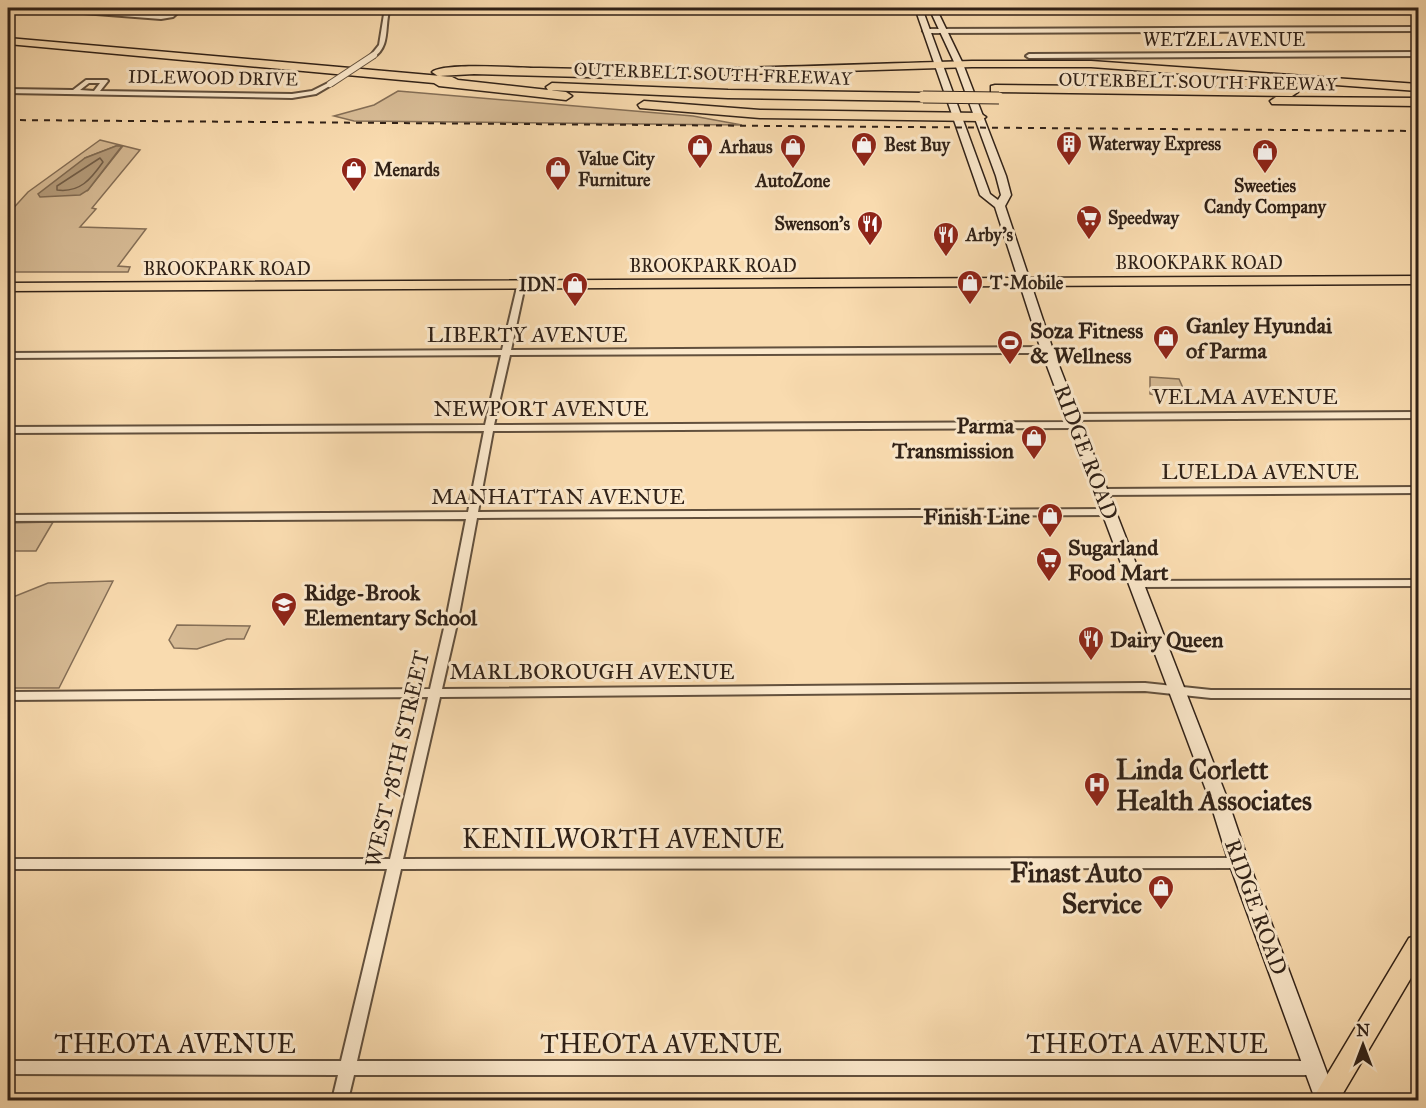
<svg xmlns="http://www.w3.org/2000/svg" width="1426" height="1108" viewBox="0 0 1426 1108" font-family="'IM FELL Great Primer',serif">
  <rect width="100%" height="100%" fill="#f9dbaf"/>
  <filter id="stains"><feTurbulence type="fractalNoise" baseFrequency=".00333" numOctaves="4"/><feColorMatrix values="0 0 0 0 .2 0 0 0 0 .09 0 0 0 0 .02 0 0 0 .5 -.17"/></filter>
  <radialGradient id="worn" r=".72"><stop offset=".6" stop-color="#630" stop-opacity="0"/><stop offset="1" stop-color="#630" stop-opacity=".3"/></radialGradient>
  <path fill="#d7bb95" stroke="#846e56" stroke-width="1.5" fill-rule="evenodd" d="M398,91L693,116L742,125L354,121L334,116L374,105Z
    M100,140L140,150L92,208L96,209L80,227L146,229L118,266L130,267L128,272H8V214L28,192ZM116,146L122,147L88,190L85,158Z
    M1150,377L1179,379L1183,388L1165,393L1161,397L1150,394Z
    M53,522L36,551H8V523Z
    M113,581L59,688H8V599L48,583Z
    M177,625L250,626L244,639H227L197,649L174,648L169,640Z"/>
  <path fill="#b59c7b" stroke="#806b53" stroke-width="1.5" d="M116,146H122L88,190L80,195L40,197L38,194L85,158Z"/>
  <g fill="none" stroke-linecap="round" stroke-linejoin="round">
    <path stroke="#725e49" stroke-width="1.5" d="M100,158L103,162C91,179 80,193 57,190V186Z"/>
    <defs>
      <path id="street" d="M41,8H58L161,15H169L177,8H183L173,17L161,19L44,10Z
        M385,8H390C384,25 391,46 374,57L371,55L379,45Z
        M1418,27V31L926,33L923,31L926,29Z
        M1418,52V56L1029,58L1026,56L1029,54Z
        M8,74L13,80L8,84Z
        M86,80H107L108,81L100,91L292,94L312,91L330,82L333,84L316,94L292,98L8,93V89L73,90ZM89,83H100L94,91L80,90Z
        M518,283H524L525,285L511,350L1047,347L1051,350L1047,353L510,355L494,425L1075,422L1080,425L1075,428L493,431L478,512L1109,509L1114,512L1109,515L477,518L459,615L442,689L1145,683L1211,690H1418V698H1211L1145,691L440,697L403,859L1239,858L1244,859L1246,863L1244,867L1239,868L401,869L357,1061H1314L1319,1063L1322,1068L1319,1073L1314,1075H354L348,1100H332L338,1075L8,1074V1061H341L387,869H8V859H390L428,697L8,700V692L430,689L447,615L466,519L8,521V515L468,512L484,431L8,433V427L485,425L501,355L8,358V353L502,350Z
        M1418,412V418L1072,420L1067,417L1072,414Z
        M1418,487V493L1101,495L1096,492L1101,489Z
        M1418,580V586L1136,587L1131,584L1136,581Z"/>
      <path id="secondary" d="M915,8H922L990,194L998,200L1001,195L996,176L955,64L929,8H936L963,64L1006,176L1011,195L1005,206L1053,350L1227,798L1249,863L1337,1100L1315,1099L1229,863L1209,798L1041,350L995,207L980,195Z"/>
      <path id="primary" d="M1418,276V284L8,291V283Z
        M1418,935V966L1339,1100H1312L1409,938Z"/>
      <path id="highway" d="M8,38L452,77L458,80L566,92L572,96L566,100L439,86L434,83L8,44Z
        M972,61H1091L1418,84V91L1091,67H972L623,78L474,74L438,76L432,72C443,62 521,68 540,68C684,72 828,65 972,61Z
        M552,83L728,90L923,93L929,97L923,101L728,98L548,90L546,87Z
        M995,85L1292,88L1298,92L1292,96L991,92V86Z
        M1276,97L1418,98V106L1272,104L1270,101Z
        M644,101L760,110L980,113L986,117L980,121L760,118L640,108L638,105Z"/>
    </defs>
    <use href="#street" stroke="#62503d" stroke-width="4"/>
    <use href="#secondary" stroke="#302117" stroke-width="3"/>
    <use href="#primary" stroke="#302117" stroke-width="3"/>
    <use href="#highway" stroke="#302117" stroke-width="3"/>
    <use href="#street" fill="#fbe8cb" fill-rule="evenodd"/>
    <use href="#secondary" fill="#fbe8cb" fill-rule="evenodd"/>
    <use href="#primary" fill="#f9dbaf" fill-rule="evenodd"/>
    <use href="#highway" fill="#f9dbaf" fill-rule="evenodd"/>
    <path stroke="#302117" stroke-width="2" stroke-dasharray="6 6" stroke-linecap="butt" d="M8,120L1418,131"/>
    <defs>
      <path id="street-bridge" d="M330,84L374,55"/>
      <path id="highway-bridge" d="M923,97L999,98"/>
    </defs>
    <use href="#street-bridge" stroke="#62503d" stroke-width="8" stroke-linecap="butt"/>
    <use href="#highway-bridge" stroke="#302117" stroke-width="13" stroke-linecap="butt"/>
    <use href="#street-bridge" stroke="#fbe8cb" stroke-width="6"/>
    <use href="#highway-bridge" stroke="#f9dbaf" stroke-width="11"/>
  </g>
  <defs>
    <symbol id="building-pin" viewBox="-11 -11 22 30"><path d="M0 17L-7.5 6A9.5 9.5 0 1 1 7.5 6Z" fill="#8f2418" stroke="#fbe8cb"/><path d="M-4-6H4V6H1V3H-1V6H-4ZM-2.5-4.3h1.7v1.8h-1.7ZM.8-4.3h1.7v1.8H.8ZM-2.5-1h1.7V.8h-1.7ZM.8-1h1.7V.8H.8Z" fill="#fff"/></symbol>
    <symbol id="shop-pin" viewBox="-11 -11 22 30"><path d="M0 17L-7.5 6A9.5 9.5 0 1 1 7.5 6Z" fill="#8f2418" stroke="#fbe8cb"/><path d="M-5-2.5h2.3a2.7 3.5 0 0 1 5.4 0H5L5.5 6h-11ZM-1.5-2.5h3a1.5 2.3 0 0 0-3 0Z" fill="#fff"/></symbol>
    <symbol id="supermarket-pin" viewBox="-11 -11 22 30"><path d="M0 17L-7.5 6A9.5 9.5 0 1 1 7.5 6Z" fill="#8f2418" stroke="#fbe8cb"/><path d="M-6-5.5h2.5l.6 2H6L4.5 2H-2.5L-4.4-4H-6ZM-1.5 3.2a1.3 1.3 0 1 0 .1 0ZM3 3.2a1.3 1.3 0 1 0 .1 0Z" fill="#fff"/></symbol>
    <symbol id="restaurant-pin" viewBox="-11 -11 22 30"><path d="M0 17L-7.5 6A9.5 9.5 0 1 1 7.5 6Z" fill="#8f2418" stroke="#fbe8cb"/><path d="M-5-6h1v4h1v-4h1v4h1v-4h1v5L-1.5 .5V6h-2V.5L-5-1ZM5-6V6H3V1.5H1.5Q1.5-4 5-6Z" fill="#fff"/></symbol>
    <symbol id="stadium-pin" viewBox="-11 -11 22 30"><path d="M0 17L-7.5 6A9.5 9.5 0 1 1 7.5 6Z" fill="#8f2418" stroke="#fbe8cb"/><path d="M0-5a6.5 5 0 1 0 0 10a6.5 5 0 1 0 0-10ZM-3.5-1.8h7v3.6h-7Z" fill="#fff"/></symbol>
    <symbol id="school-pin" viewBox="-11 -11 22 30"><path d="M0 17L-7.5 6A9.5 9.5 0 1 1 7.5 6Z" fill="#8f2418" stroke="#fbe8cb"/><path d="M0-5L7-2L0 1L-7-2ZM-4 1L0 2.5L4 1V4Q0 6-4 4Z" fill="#fff"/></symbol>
    <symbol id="hospital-pin" viewBox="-11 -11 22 30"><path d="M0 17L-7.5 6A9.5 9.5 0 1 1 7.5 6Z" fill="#8f2418" stroke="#fbe8cb"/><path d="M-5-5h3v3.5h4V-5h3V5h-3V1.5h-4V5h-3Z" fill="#fff"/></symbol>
  </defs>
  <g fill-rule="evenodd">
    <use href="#building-pin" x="1054" y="129" width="30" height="40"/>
    <use href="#shop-pin" x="849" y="130" width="30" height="40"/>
    <use href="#shop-pin" x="685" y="132" width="30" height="40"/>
    <use href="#shop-pin" x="778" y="132" width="30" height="40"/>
    <use href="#shop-pin" x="1250" y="137" width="30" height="40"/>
    <use href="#shop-pin" x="543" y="154" width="30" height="40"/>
    <use href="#shop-pin" x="339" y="155" width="30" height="40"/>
    <use href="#supermarket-pin" x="1074" y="203" width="30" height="40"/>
    <use href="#restaurant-pin" x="855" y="209" width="30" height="40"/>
    <use href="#restaurant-pin" x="931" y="220" width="30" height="40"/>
    <use href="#shop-pin" x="955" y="268" width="30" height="40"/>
    <use href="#shop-pin" x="560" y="270" width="30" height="40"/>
    <use href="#shop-pin" x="1151" y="323" width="30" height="40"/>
    <use href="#stadium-pin" x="995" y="328" width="30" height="40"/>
    <use href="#shop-pin" x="1019" y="423" width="30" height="40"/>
    <use href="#shop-pin" x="1035" y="501" width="30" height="40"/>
    <use href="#supermarket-pin" x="1034" y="545" width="30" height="40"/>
    <use href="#school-pin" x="269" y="590" width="30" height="40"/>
    <use href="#restaurant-pin" x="1076" y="624" width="30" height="40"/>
    <use href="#hospital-pin" x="1082" y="770" width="30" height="40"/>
    <use href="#shop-pin" x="1146" y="873" width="30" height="40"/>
  </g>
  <g text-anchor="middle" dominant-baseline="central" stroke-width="6" stroke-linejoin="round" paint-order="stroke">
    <g font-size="18" fill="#302117" stroke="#fbe8cb">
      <text x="1224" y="40">WETZEL AVENUE</text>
      <text transform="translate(713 74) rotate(2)">OUTERBELT SOUTH FREEWAY</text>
      <text transform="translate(213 78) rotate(1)">IDLEWOOD DRIVE</text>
      <text transform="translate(1198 82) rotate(1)">OUTERBELT SOUTH FREEWAY</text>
      <text x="1199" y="263">BROOKPARK ROAD</text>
      <text x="713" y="266">BROOKPARK ROAD</text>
      <text x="227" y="269">BROOKPARK ROAD</text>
    </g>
    <g font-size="18" font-weight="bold" fill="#302117" stroke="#fbe8cb" text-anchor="start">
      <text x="1088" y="144">Waterway Express</text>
      <text x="884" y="145">Best Buy</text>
      <text x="720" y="147">Arhaus</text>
      <text x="578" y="159">Value City<tspan x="578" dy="21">Furniture</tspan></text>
      <text x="374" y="170">Menards</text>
      <text x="793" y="181" text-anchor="middle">AutoZone</text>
      <text x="1265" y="186" text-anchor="middle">Sweeties<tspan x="1265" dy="21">Candy Company</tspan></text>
      <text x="1108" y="218">Speedway</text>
      <text x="850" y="224" text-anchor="end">Swenson's</text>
      <text x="966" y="235">Arby's</text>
      <text x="990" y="283">T-Mobile</text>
      <text x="556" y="285" text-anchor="end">IDN</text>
    </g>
    <g font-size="22" font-weight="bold" fill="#302117" stroke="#fbe8cb" text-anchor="start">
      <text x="1186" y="325">Ganley Hyundai<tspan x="1186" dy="25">of Parma</tspan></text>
      <text x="1030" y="330">Soza Fitness<tspan x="1030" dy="25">&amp; Wellness</tspan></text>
      <text x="1014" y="425" text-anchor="end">Parma<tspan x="1014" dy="25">Transmission</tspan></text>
      <text x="1030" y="516" text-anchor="end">Finish Line</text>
      <text x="1068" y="547">Sugarland<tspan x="1068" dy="25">Food Mart</tspan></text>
      <text x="304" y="592">Ridge-Brook<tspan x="304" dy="25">Elementary School</tspan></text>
      <text x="1110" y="639">Dairy Queen</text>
    </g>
    <g font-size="22" fill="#302117" stroke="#fbe8cb">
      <text x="527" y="334">LIBERTY AVENUE</text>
      <text x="1245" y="396">VELMA AVENUE</text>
      <text x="541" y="408">NEWPORT AVENUE</text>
      <text transform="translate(1086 452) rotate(69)">RIDGE ROAD</text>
      <text x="1260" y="471">LUELDA AVENUE</text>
      <text x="558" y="496">MANHATTAN AVENUE</text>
      <text x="592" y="671">MARLBOROUGH AVENUE</text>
      <text transform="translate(397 759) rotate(-77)">WEST 78TH STREET</text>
      <text transform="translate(1256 907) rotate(70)">RIDGE ROAD</text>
    </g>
    <g font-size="27" font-weight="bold" fill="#302117" stroke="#fbe8cb" text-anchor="start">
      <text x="1116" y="769">Linda Corlett<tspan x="1116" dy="31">Health Associates</tspan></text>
      <text x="1142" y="872" text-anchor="end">Finast Auto<tspan x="1142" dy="31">Service</tspan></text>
    </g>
    <g font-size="27" fill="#302117" stroke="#fbe8cb">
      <text x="623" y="838">KENILWORTH AVENUE</text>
      <text x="175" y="1043">THEOTA AVENUE</text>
      <text x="661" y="1043">THEOTA AVENUE</text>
      <text x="1147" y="1043">THEOTA AVENUE</text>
    </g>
  </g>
  <rect width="1426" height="1108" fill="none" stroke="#f9dbaf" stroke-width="30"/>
  <rect x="9" y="9" width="1408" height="1090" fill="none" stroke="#302117" stroke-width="3"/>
  <rect x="15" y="15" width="1396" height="1078" fill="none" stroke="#302117" stroke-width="1.5"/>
  <g transform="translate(1363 1045)" stroke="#fbe8cb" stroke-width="4.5" paint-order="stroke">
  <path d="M0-4.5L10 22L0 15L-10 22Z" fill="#302117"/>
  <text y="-9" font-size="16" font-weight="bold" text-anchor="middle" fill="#302117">N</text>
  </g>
  <rect width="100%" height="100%" filter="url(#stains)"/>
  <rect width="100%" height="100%" fill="url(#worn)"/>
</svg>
